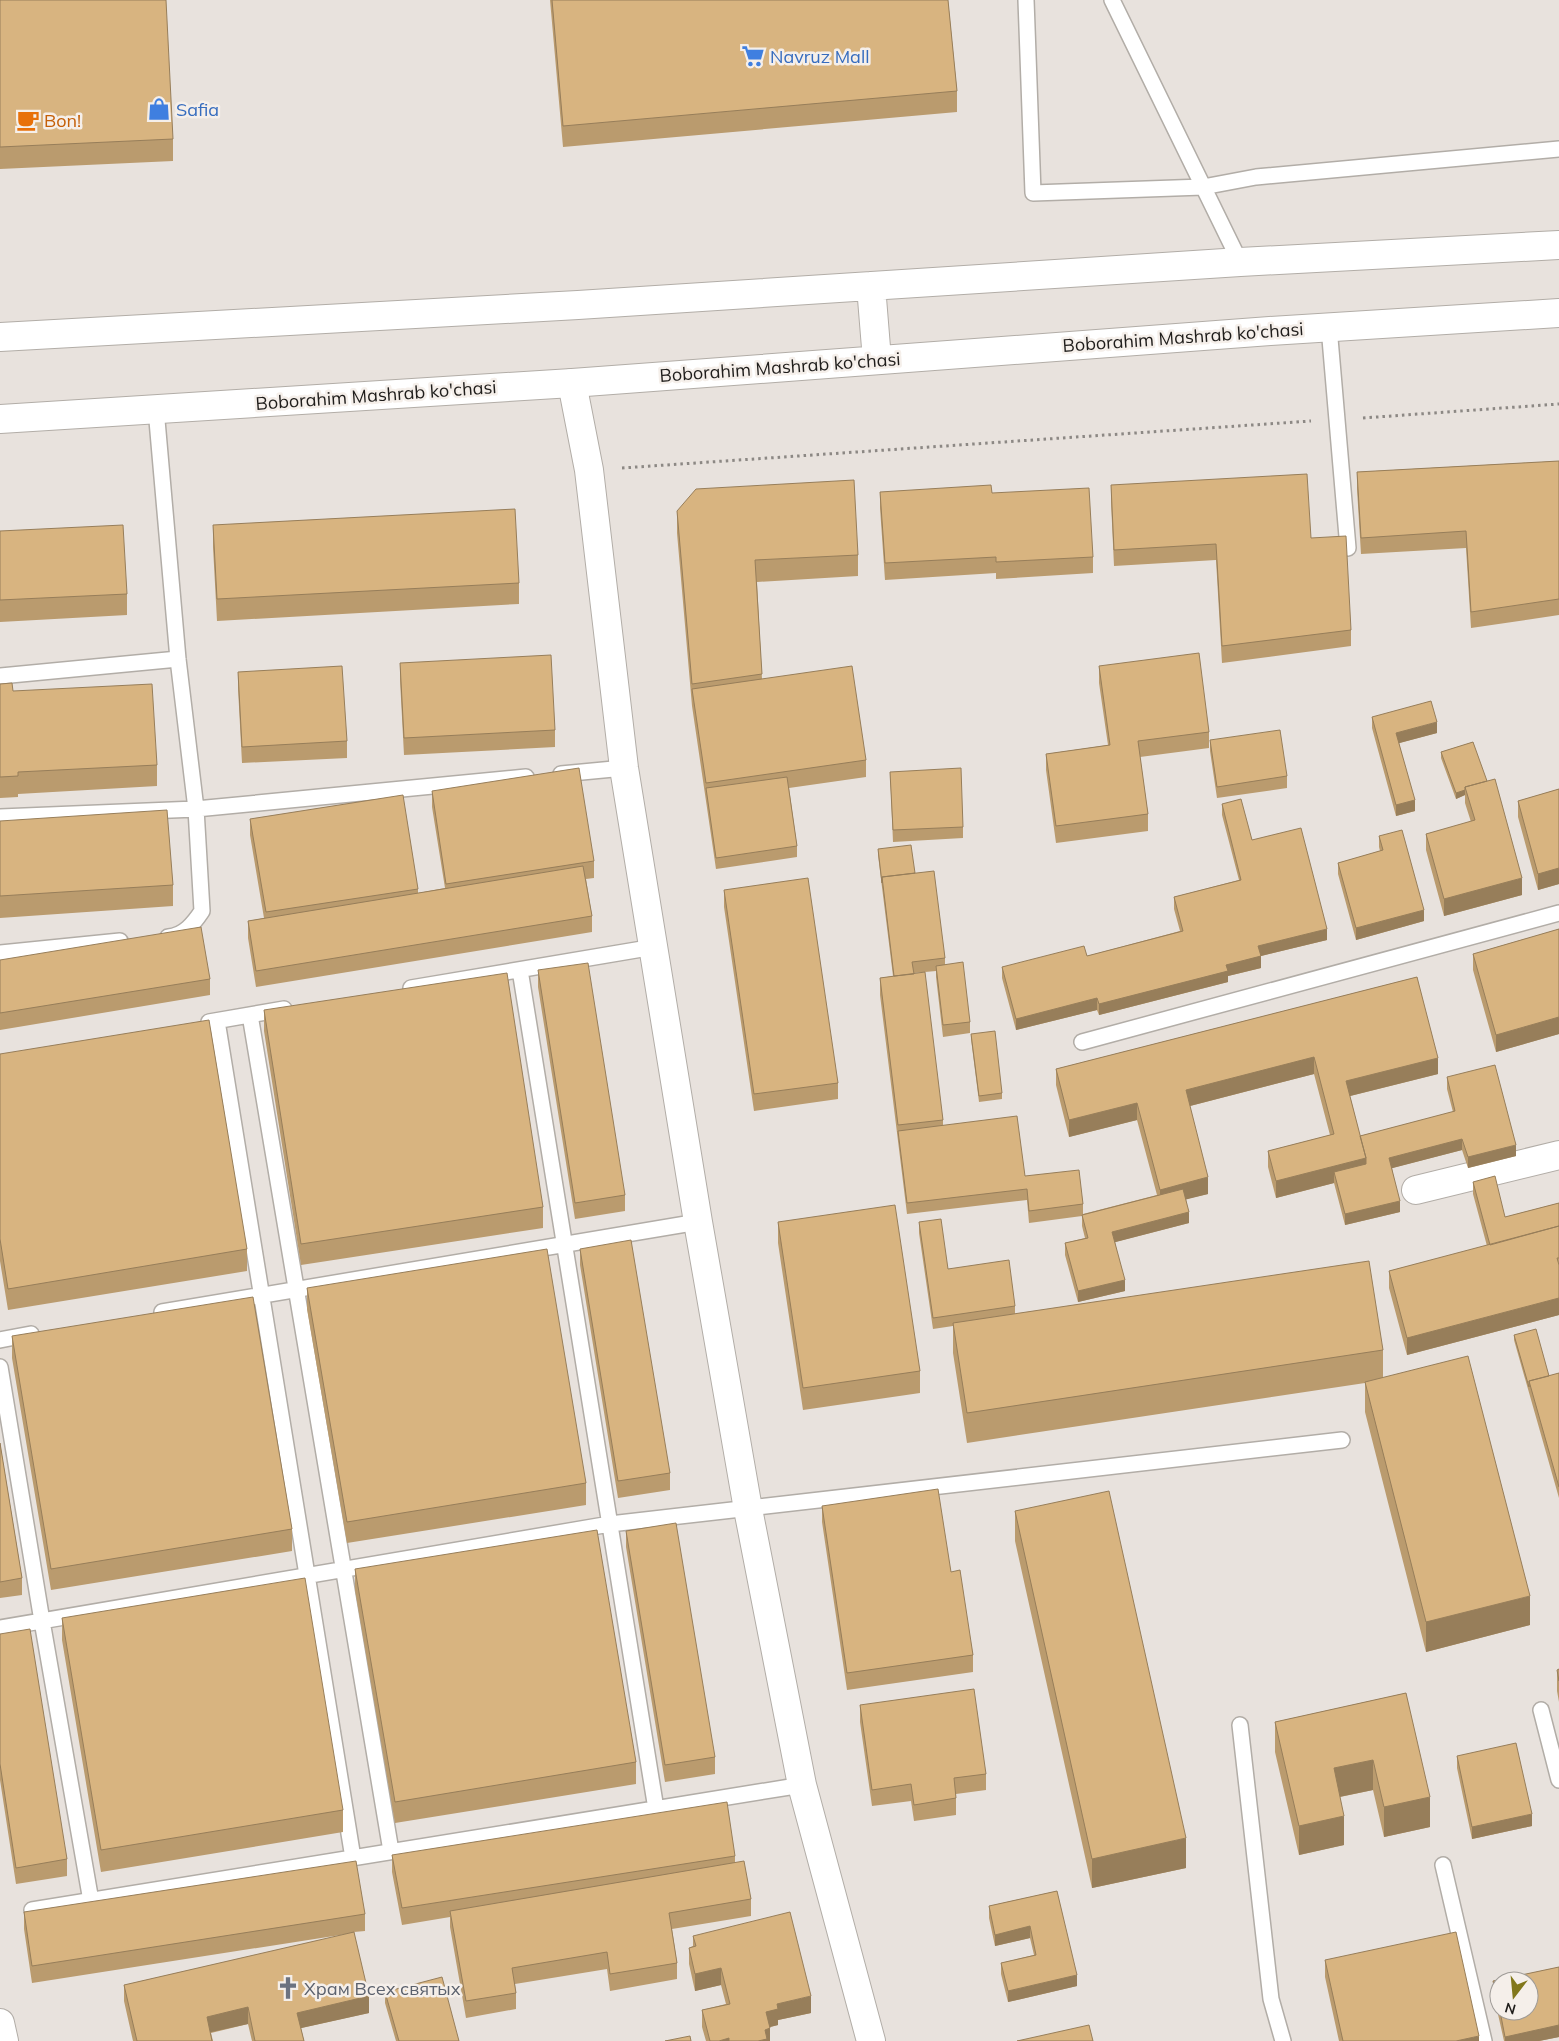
<svg xmlns="http://www.w3.org/2000/svg" width="1559" height="2041" viewBox="0 0 1559 2041" font-family="Mulish,sans-serif">
  <rect width="100%" height="100%" fill="#e8e2dd"/>
  <g fill="none" stroke-linecap="round" stroke-linejoin="round">
    <defs>
      <path id="lane" d="M1026,0L1033,193L1203,187L1256,177L1559,149
        M1112,0L1240,262
        M1329,327L1348,548
        M156,409L178,659L196,809L526,777
        M0,676L178,659
        M561,774L624,768
        M0,817L196,809L202,911C194,923 184,936 168,937
        M0,953L120,941
        M520,970L656,1809
        M411,988L654,947
        M250,1015L391,1851
        M217,1021L353,1858
        M209,1022L284,1009
        M1082,1042L1559,913
        M162,1312L698,1222
        M0,1340L31,1334
        M0,1367L42,1621L91,1901
        M0,1628L610,1524L1342,1440
        M1541,1710L1559,1780
        M1240,1725L1271,1999L1283,2041
        M1443,1865L1484,2041
        M32,1910L802,1785"/>
      <path id="street" d="M572,383L589,470L624,768L698,1222L748,1509L802,1785L871,2041
        M1416,1190L1559,1155
        M0,2023L4,2041"/>
      <path id="secondary" d="M871,286L877,360
        M0,337L578,305L1240,262L1559,245
        M0,419L572,383L1270,331L1559,313"/>
    </defs>
    <use href="#lane" stroke="#b2ada7" stroke-width="18"/>
    <use href="#street" stroke="#b2ada7" stroke-width="30"/>
    <use href="#secondary" stroke="#b2ada7" stroke-width="30"/>
    <path stroke="#8c8884" stroke-width="3" stroke-dasharray="2.5 4" stroke-linecap="butt" d="M1363,418L1559,404
      M622,468L1311,421"/>
    <use href="#lane" stroke="#fff" stroke-width="15"/>
    <use href="#street" stroke="#fff" stroke-width="28"/>
    <use href="#secondary" stroke="#fff" stroke-width="28"/>
  </g>
  <path fill="#ba9b6e" fill-rule="evenodd" d="M0,0L173,139V161L0,169Z
    M550,0H948L957,91V112L563,147Z
    M1559,461V615L1471,628L1466,548L1361,554L1357,489V472Z
    M1111,485L1311,538L1351,630V646L1222,663L1216,560L1114,566L1111,502Z
    M880,492L992,493L1093,557V573L996,579V573L885,580L880,508Z
    M677,511L858,555V576L757,582L762,679L866,760V777L789,788L797,846V857L716,869L692,706L677,533Z
    M213,525L519,583V604L217,621L213,547Z
    M0,531L127,594V615L0,622Z
    M400,663L555,730V747L404,755L400,680Z
    M1099,666L1209,732V748L1140,757L1148,814V831L1056,843L1046,770V754L1108,745L1099,683Z
    M238,672L347,741V758L242,763L238,688Z
    M0,684L13,691L157,765V786L18,794V797L0,798Z
    M1372,717L1437,733L1399,743L1415,811L1396,816L1372,728Z
    M1210,740L1287,776V788L1217,798L1210,751Z
    M1473,742L1522,895L1444,916L1426,850V834L1471,822L1465,803V795L1456,799L1441,758V752Z
    M890,772L963,827V838L893,842Z
    M1559,789V884L1538,890L1518,817V801Z
    M432,791L594,861V878L586,879L592,916V932L256,987L248,938V921L264,918L250,835V819L418,889V893L445,888L432,807Z
    M1222,804L1252,840L1327,940L1261,956V968L1228,976V982L1099,1015L1097,1010L1016,1030L1002,978V967L1087,956L1180,931L1174,909V897L1239,880L1222,815Z
    M0,821L173,885V906L0,918Z
    M1379,836L1424,921L1356,940L1338,874V863L1380,851L1379,847Z
    M878,849L915,873L945,958V965L970,1022V1033L943,1037L936,977V971L914,973L943,1120V1125L1025,1176L1083,1204V1214L1157,1195L1137,1120L1069,1137L1056,1085V1069L1417,977L1438,1074L1350,1096L1360,1136L1453,1112L1447,1089V1077L1516,1156L1468,1168L1462,1150L1392,1168L1400,1212L1345,1225L1334,1183L1276,1198L1268,1167V1151L1330,1135L1314,1074L1190,1106L1208,1194L1186,1199L1189,1223L1115,1242L1125,1291L1078,1302L1065,1255V1243L1085,1238L1082,1226V1216L1029,1223L1027,1200L907,1214L880,995V978L893,976L878,855Z
    M724,890L838,1083V1099L754,1111L724,907Z
    M1559,929V1034L1496,1052L1473,970V954Z
    M0,960L210,979V995L0,1030Z
    M538,970L625,1195V1211L575,1219L538,987Z
    M264,1010L543,1207V1228L301,1265L264,1031Z
    M971,1034L1002,1093V1099L979,1102L971,1039Z
    M0,1054L247,1249V1271L8,1310L0,1261Z
    M1473,1182L1505,1217L1559,1203V1315L1407,1355L1389,1288V1271L1487,1246L1473,1194Z
    M778,1222L920,1371V1393L803,1410L778,1243Z
    M919,1222L948,1269L1015,1306V1314L1383,1350V1378L1530,1625L1426,1652L1365,1412V1383L967,1443L953,1353V1326L933,1329L919,1233Z
    M580,1249L670,1473V1490L618,1498L580,1265Z
    M307,1288L586,1483V1505L347,1543L307,1309Z
    M1514,1335L1549,1376L1559,1373V1498L1514,1340Z
    M12,1336L292,1529V1551L51,1590L12,1358Z
    M0,1443L22,1578V1595L0,1598Z
    M822,1506L951,1572L973,1655V1672L847,1690L822,1522Z
    M1015,1511L1186,1868L1092,1888L1015,1541Z
    M626,1531L715,1757V1774L665,1782L626,1547Z
    M355,1569L636,1762V1784L395,1823L355,1590Z
    M62,1618L343,1810V1832L101,1872L62,1640Z
    M0,1634L67,1859V1876L16,1884L0,1780Z
    M1559,1669V1702L1557,1691V1670Z
    M1406,1693L1430,1827L1384,1837L1373,1790L1340,1797L1344,1845L1299,1855L1275,1752V1722Z
    M860,1705L986,1774V1790L956,1794V1815L914,1821L911,1801L872,1806L860,1722Z
    M1457,1756L1532,1826L1472,1839L1457,1768Z
    M392,1855L735,1856V1863L751,1899V1916L672,1929L677,1963V1979L610,1991L607,1969L515,1984L516,1993V2009L466,2018L450,1927V1917L402,1925L392,1872Z
    M1057,1891L1077,1986L1008,2002L1001,1974V1963L1034,1955L1030,1938L995,1946L989,1918V1906Z
    M24,1912L365,1914V1931L354,1932L369,2013L301,2028L304,2041H252L248,2024L211,2033L213,2041H133L124,2001V1985L353,1933L32,1983L24,1929Z
    M693,1936L811,2013L778,2020V2025L770,2027V2041H706L702,2027V2010L726,2004L721,1985L695,1991L689,1964V1948L693,1946Z
    M1325,1960L1479,2041H1339L1325,1977Z
    M1559,1967V2037L1539,2041H1504L1493,1992V1981ZM1499,1981L1529,2011H1499Z
    M385,1992L459,2041H396L385,2003Z"/>
  <path fill="#977e5a" d="M1437,722V733L1396,744V733Z
    M1465,790V795L1456,799V793Z
    M1415,800V811L1396,816V805Z
    M1559,868V884L1538,890V874Z
    M1522,878V895L1444,916V899Z
    M1424,910V921L1356,940V928Z
    M1327,929V940L1261,956V968L1228,976V982L1099,1015V1004L1226,965L1258,946Z
    M1097,998V1010L1016,1030V1019Z
    M1559,1017V1034L1496,1052V1035Z
    M1314,1057V1074L1186,1107V1090Z
    M1438,1058V1074L1346,1097V1081Z
    M1137,1103V1120L1069,1137V1120Z
    M1462,1139V1150L1389,1169V1158Z
    M1516,1145V1156L1468,1168V1157Z
    M1366,1158V1175L1334,1172V1183L1276,1198V1181Z
    M1208,1177V1194L1160,1206V1190Z
    M1400,1201V1212L1345,1225V1214Z
    M1189,1212V1223L1112,1243V1232Z
    M1125,1280V1291L1078,1302V1291Z
    M1559,1298V1315L1407,1355V1338Z
    M1530,1596V1625L1426,1652V1622Z
    M1373,1760V1790L1334,1798V1768Z
    M1430,1797V1827L1384,1837V1807Z
    M1532,1814V1826L1472,1839V1827Z
    M1344,1816V1845L1299,1855V1826Z
    M1186,1838V1868L1092,1888V1859Z
    M1030,1926V1938L995,1946V1935Z
    M721,1968V1985L695,1991V1974Z
    M1077,1975V1986L1008,2002V1991Z
    M369,1996V2013L297,2029V2013Z
    M811,1996V2013L778,2020V2025L766,2028V2012L777,2004Z
    M248,2007V2024L207,2033V2017Z
    M1559,2025V2037L1539,2041H1505V2037Z
    M770,2028V2041H758L765,2030Z
    M1479,2036V2041H1456Z
    M729,2038V2041H719Z"/>
  <path fill="#d8b480" stroke="#977e5a" d="M0,0H166L173,139L0,147Z
    M552,0H948L957,91L563,126Z
    M1559,461V599L1471,612L1466,531L1361,538L1357,472Z
    M1307,474L1311,538L1346,536L1351,630L1222,646L1216,544L1114,550L1111,485Z
    M854,480L858,555L755,560L762,674L692,684L677,511L696,489Z
    M991,485L992,493L1089,488L1093,557L996,562V557L885,563L880,492Z
    M515,509L519,583L217,599L213,525Z
    M123,525L127,594L0,600V531Z
    M1199,653L1209,732L1138,741L1148,814L1056,826L1046,754L1110,745L1099,666Z
    M551,655L555,730L404,738L400,663Z
    M342,666L347,741L242,747L238,672Z
    M852,666L866,760L706,783L692,689Z
    M12,683L13,691L152,684L157,765L18,772V776L0,777V684Z
    M1431,701L1437,722L1396,733L1415,800L1396,805L1372,717Z
    M1280,730L1287,776L1217,787L1210,740Z
    M1473,742L1487,781L1465,787V790L1456,793L1441,752Z
    M579,768L594,861L446,884L432,791Z
    M961,768L963,827L893,830L890,772Z
    M787,777L797,846L716,858L706,788Z
    M1495,779L1522,878L1444,899L1426,834L1475,820L1465,787Z
    M1559,789V868L1538,874L1518,801Z
    M403,795L418,889L266,912L250,819Z
    M1241,799L1252,840L1301,828L1327,929L1258,946L1261,956L1226,965L1228,971L1099,1004L1097,998L1016,1019L1002,967L1084,946L1087,956L1183,931L1174,897L1241,880L1222,804Z
    M167,810L173,885L0,896V821Z
    M1402,830L1424,910L1356,928L1338,863L1383,850L1379,836Z
    M911,845L915,873L882,877V883L878,849Z
    M583,866L592,916L256,971L248,921Z
    M934,871L945,958L912,962L914,974L894,976L882,877Z
    M808,878L838,1083L754,1094L724,890Z
    M201,927L210,979L0,1013V960Z
    M1559,929V1017L1496,1035L1473,954Z
    M963,962L970,1022L943,1025L936,966Z
    M588,963L625,1195L575,1203L538,970Z
    M925,972L943,1120L898,1125L880,978Z
    M507,973L543,1207L301,1244L264,1010Z
    M1417,977L1438,1058L1346,1081L1366,1158L1276,1181L1268,1151L1334,1134L1314,1057L1186,1090L1208,1177L1160,1190L1137,1103L1069,1120L1056,1069Z
    M209,1020L247,1249L8,1289L0,1239V1054Z
    M995,1031L1002,1093L979,1096L971,1034Z
    M1495,1065L1516,1145L1468,1157L1462,1139L1389,1158L1400,1201L1345,1214L1334,1172L1366,1164V1158L1360,1136L1455,1111L1447,1077Z
    M1017,1116L1025,1176L1079,1170L1083,1204L1029,1211L1027,1189L907,1203L898,1131Z
    M1495,1176L1505,1217L1559,1203V1226L1490,1245L1473,1182Z
    M1183,1189L1189,1212L1112,1232L1125,1280L1078,1291L1065,1243L1088,1238L1082,1215Z
    M895,1205L920,1371L803,1388L778,1222Z
    M941,1219L948,1269L1009,1260L1015,1306L933,1318L919,1222Z
    M1559,1226V1258H1557L1559,1265V1298L1407,1338L1389,1271Z
    M631,1240L670,1473L618,1481L580,1249Z
    M547,1249L586,1483L347,1522L307,1288Z
    M1369,1261L1383,1350L967,1413L953,1323Z
    M253,1297L292,1529L51,1569L12,1336Z
    M1536,1329L1549,1376L1529,1381V1387L1514,1335Z
    M1468,1356L1530,1596L1426,1622L1365,1382Z
    M1559,1373V1487L1529,1381Z
    M0,1443L22,1578L0,1582Z
    M938,1489L951,1572L960,1570L973,1655L847,1673L822,1506Z
    M1109,1491L1186,1838L1092,1859L1015,1511Z
    M676,1523L715,1757L665,1765L626,1531Z
    M597,1530L636,1762L395,1802L355,1569Z
    M305,1578L343,1810L101,1850L62,1618Z
    M30,1629L67,1859L16,1868L0,1764V1634Z
    M1559,1669V1681L1557,1670Z
    M974,1689L986,1774L954,1778L956,1798L914,1805L911,1784L872,1790L860,1705Z
    M1406,1693L1430,1797L1384,1807L1373,1760L1334,1768L1344,1816L1299,1826L1275,1722Z
    M1516,1743L1532,1814L1472,1827L1457,1756Z
    M727,1802L735,1856L402,1908L392,1855Z
    M356,1861L365,1914L32,1966L24,1912Z
    M744,1861L751,1899L669,1913L677,1963L610,1974L607,1952L512,1968L516,1993L466,2001L450,1911Z
    M1057,1891L1077,1975L1008,1991L1001,1963L1036,1955L1030,1926L995,1935L989,1906Z
    M790,1912L811,1996L777,2004L778,2009L766,2012L770,2028L765,2030L767,2039L758,2041H729V2038L719,2041H710L702,2010L730,2004L721,1968L695,1974L689,1948L696,1946L693,1936Z
    M354,1932L369,1996L297,2013L304,2041H255L248,2007L207,2017L212,2041H137L124,1985Z
    M1456,1932L1479,2036L1456,2041H1343L1325,1960Z
    M1559,1967V2025L1505,2037L1500,2011H1529V1981H1499V2008L1493,1981Z
    M442,1977L459,2041H399L385,1992Z
    M1089,2025L1093,2041H1017Z
    M690,2036L691,2041H665Z"/>
  <defs>
    <symbol id="supermarket-bare" viewBox="-9 -9 18 18"><path d="M-6-5.5h2.5l.6 2H6L4.5 2H-2.5L-4.4-4H-6ZM-1.5 3.2a1.3 1.3 0 1 0 .1 0ZM3 3.2a1.3 1.3 0 1 0 .1 0Z" fill="#3f7fe0" stroke="#f5efea" stroke-width="2.5" paint-order="stroke"/></symbol>
    <symbol id="shop-bare" viewBox="-9 -9 18 18"><path d="M-5-2.5h2.3a2.7 3.5 0 0 1 5.4 0H5L5.5 6h-11ZM-1.5-2.5h3a1.5 2.3 0 0 0-3 0Z" fill="#3f7fe0" stroke="#f5efea" stroke-width="2.5" paint-order="stroke"/></symbol>
    <symbol id="cafe-bare" viewBox="-9 -9 18 18"><path d="M-5.5-4.5H6V0H3Q3 3.5 0 3.5H-2.5Q-5.5 3.5-5.5 0ZM3-3.2v2h1.7v-2ZM-6 4.5H4V6H-6Z" fill="#e8710a" stroke="#f5efea" stroke-width="2.5" paint-order="stroke"/></symbol>
    <symbol id="church-bare" viewBox="-9 -9 18 18"><path d="M-1.2-6h2.4v3.5h3.3v2.4h-3.3V6h-2.4V-.1h-3.3v-2.4h3.3Z" fill="#6b7280" stroke="#f5efea" stroke-width="2.5" paint-order="stroke"/></symbol>
  </defs>
  <g fill-rule="evenodd">
    <use href="#supermarket-bare" x="737" y="40" width="32" height="32"/>
    <use href="#shop-bare" x="143" y="93" width="32" height="32"/>
    <use href="#cafe-bare" x="12" y="104" width="32" height="32"/>
    <use href="#church-bare" x="272" y="1972" width="32" height="32"/>
  </g>
  <g text-anchor="middle" dominant-baseline="central" stroke-width="5" stroke-linejoin="round" paint-order="stroke">
    <g font-size="18" fill="#366cbe" stroke="#f5efea" text-anchor="start">
      <text x="770" y="56">Navruz Mall</text>
      <text x="176" y="109">Safia</text>
    </g>
    <g font-size="18" fill="#c56008" stroke="#f5efea" text-anchor="start">
      <text x="44" y="120">Bon!</text>
    </g>
    <g font-size="18" fill="#1f1d1b" stroke="#f5efea">
      <text transform="translate(1183 337) rotate(-4)">Boborahim Mashrab ko'chasi</text>
      <text transform="translate(780 367) rotate(-4)">Boborahim Mashrab ko'chasi</text>
      <text transform="translate(376 395) rotate(-4)">Boborahim Mashrab ko'chasi</text>
    </g>
    <g font-size="18" fill="#5b616d" stroke="#f5efea" text-anchor="start">
      <text x="304" y="1988">Храм Всех святых</text>
    </g>
  </g>
  <g transform="translate(1514 1996) rotate(196)"><circle r="24" fill="#f5efea" stroke="#9f9b97"/>
  <path d="M0-4L9 19L0 12L-9 19Z" fill="#81771b"/>
  <text y="-8" font-size="14" font-weight="bold" text-anchor="middle" fill="#1f1d1b">N</text>
  </g>
</svg>
